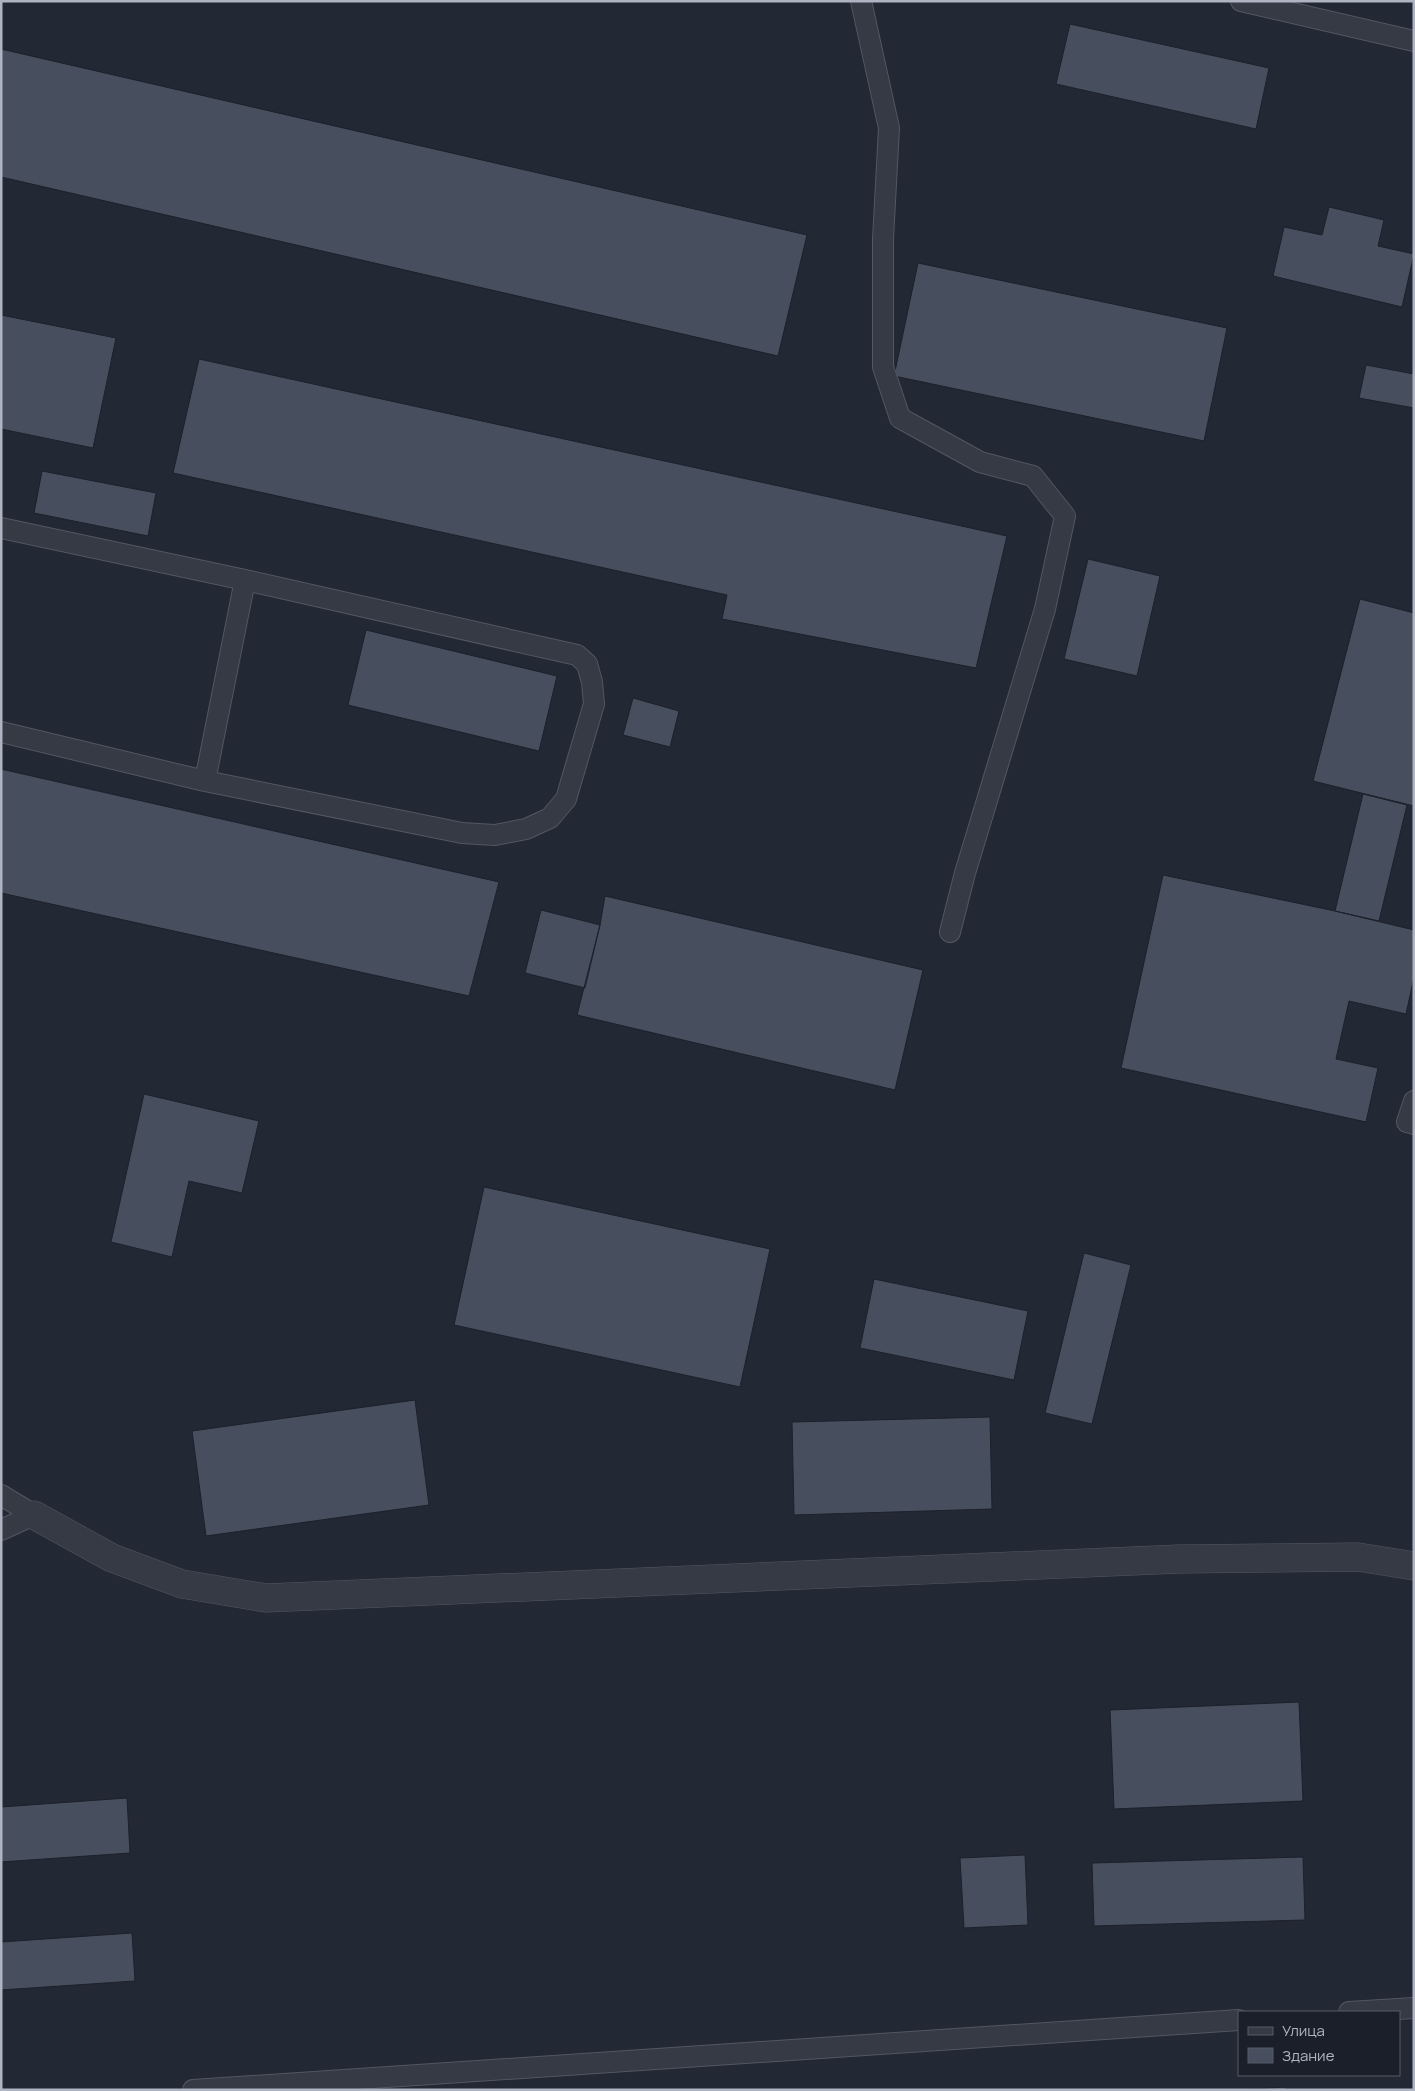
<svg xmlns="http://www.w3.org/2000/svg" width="1415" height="2091" viewBox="0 0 1415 2091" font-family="Manrope,sans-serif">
  <rect width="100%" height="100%" fill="#222834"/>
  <path fill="#474e5d" stroke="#1c212b" d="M1070,24L1269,68L1256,129L1056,84Z
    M1,49L807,235L778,356L1,177Z
    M1329,207L1384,220L1378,246L1414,254L1402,307L1273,276L1284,227L1322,235Z
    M918,263L1227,328L1204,441L894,376Z
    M1,315L116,338L93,448L1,429Z
    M199,359L1007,536L976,668L722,619L727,595L173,473Z
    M1366,365L1414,374V408L1359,398Z
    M42,471L156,493L148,536L34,513Z
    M1088,559L1160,576L1137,676L1064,659Z
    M1360,599L1414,613V806L1313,781Z
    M366,630L557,676L539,751L348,705Z
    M633,698L679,711L670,747L623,735Z
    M1,769L499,882L469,996L1,893Z
    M1363,794L1407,805L1379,921L1335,911Z
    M1163,875L1335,911L1414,930V977L1406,1014L1349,1001L1336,1059L1378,1068L1366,1122L1121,1068Z
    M605,896L923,970L895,1090L577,1015L600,925Z
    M541,910L600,925L585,988L525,973Z
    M144,1094L259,1121L242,1193L189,1181L172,1257L111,1242Z
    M484,1187L770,1249L740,1387L454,1325Z
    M1084,1253L1131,1265L1092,1424L1045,1413Z
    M874,1279L1028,1311L1014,1380L860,1348Z
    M415,1400L429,1505L206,1536L192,1431Z
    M990,1417L992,1509L794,1515L792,1422Z
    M1299,1702L1303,1801L1114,1809L1110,1710Z
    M127,1798L130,1853L1,1862V1807Z
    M1025,1855L1028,1925L964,1928L960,1858Z
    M1303,1857L1305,1920L1094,1926L1092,1863Z
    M132,1933L135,1981L1,1990V1942Z
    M1285,2087L1286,2090H1240Z"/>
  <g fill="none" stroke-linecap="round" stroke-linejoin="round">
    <defs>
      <path id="service" d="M861,1L889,128L883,239V367L900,418L980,462L1033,476L1065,516L1045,609L965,873L950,932
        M1241,1L1414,41
        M1,528L245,580L577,655L587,664L592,682L594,704L566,799L550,818L526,829L495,835L462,833L205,781L1,732
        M205,781L245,580
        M1414,1101L1407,1122L1414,1124
        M1,1495L34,1515
        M1,1530L34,1515
        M1349,2012L1414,2008
        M193,2090L1239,2020"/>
      <path id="minor" d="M34,1515L112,1558L182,1584L266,1598L1179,1559L1358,1557L1414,1566"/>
    </defs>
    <use href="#service" stroke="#525763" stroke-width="22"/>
    <use href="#minor" stroke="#525763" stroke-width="29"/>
    <use href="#service" stroke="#353a45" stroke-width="20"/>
    <use href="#minor" stroke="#353a45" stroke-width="28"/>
  </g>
  <rect width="1415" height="2091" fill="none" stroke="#afb4c2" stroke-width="5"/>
  <rect x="1238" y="2011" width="162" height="65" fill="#1b1f29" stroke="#565b66"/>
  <rect x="1248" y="2027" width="25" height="8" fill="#353a45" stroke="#565b66"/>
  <text x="1282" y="2036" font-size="15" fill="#afb4c2">Улица</text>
  <rect x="1248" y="2048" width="25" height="15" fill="#474e5d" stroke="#565b66"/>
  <text x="1282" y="2061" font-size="15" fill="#afb4c2">Здание</text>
</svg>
